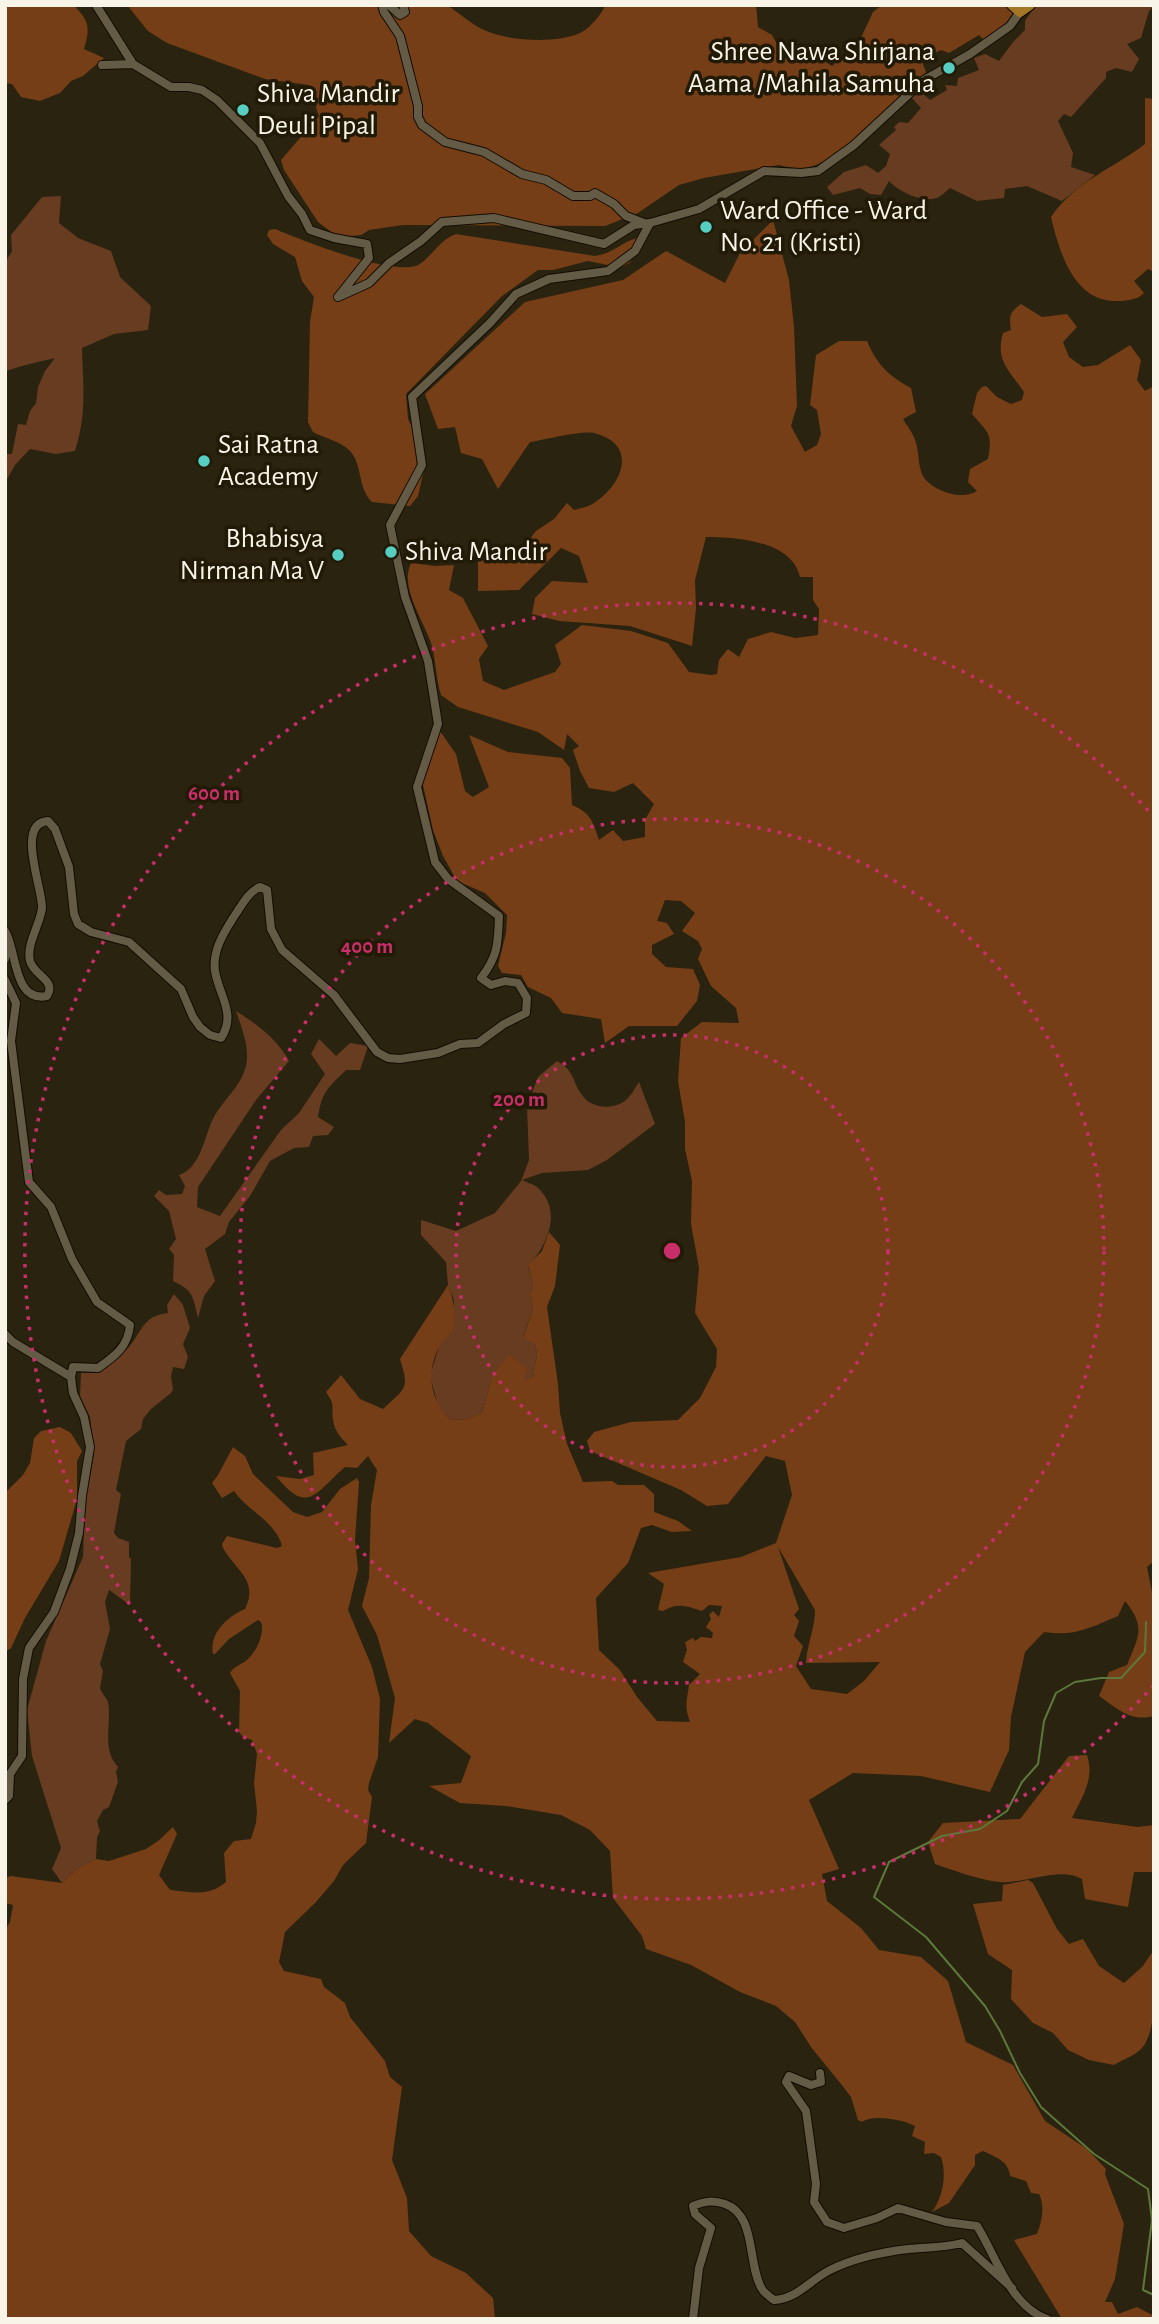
<svg xmlns="http://www.w3.org/2000/svg" width="1159" height="2324" viewBox="0 0 1159 2324" font-family="'Alegreya Sans',sans-serif">
  <rect width="100%" height="100%" fill="#2a230f"/>
  <path fill="#683c20" d="M1036,5H1154L1149,11L1141,38L1127,44L1139,59L1132,72L1116,68L1106,72V78L1071,117L1064,114L1058,121L1073,153L1071,167L1095,175L1062,201L1027,186L1005,189L1004,198L977,201L950,188C946,191 941,197 936,198C922,203 898,191 889,181L881,195L870,194L860,188L833,195L827,187L844,172L866,165L878,173L886,166L890,154L879,145L896,130L894,127L899,122L908,123L921,108L911,97L920,91L930,100L947,90L945,85L957,86L958,78L979,70L974,58L985,54L999,61L1013,42L1025,30V21Z
    M61,196L59,223L78,238L111,251L120,277L151,306L148,330L114,334L82,348C83,386 87,414 75,451L56,454L30,449L15,465L5,483V454H12L18,424L26,425L30,411L36,403L38,387L45,371L55,358C47,360 10,368 5,372V263L12,251L11,235L42,197Z
    M236,1011C258,1025 276,1038 289,1061L256,1100L198,1187L197,1207L220,1216L281,1130L299,1113L325,1074L311,1054L319,1039L336,1056L350,1043L368,1046L360,1070H346C328,1088 322,1091 318,1117L334,1127L328,1135L313,1136L309,1147L294,1148L270,1161L250,1196L229,1222L225,1234L205,1249L215,1281L204,1296L198,1318C193,1297 194,1291 173,1281L174,1255L169,1249L176,1239L169,1211L154,1196L159,1190L166,1195L182,1194L185,1186L179,1175C200,1168 204,1139 212,1121C222,1099 245,1085 247,1059C248,1043 241,1026 236,1011Z
    M557,1061C576,1072 571,1080 582,1095C591,1109 614,1110 626,1100C631,1096 635,1088 639,1082L655,1124L607,1160L588,1170L542,1173L522,1180C526,1182 533,1184 537,1187C563,1210 548,1245 528,1266L533,1286L530,1294L533,1309L523,1337L535,1344L537,1354L533,1377L524,1382L492,1377L482,1413L468,1419L450,1420L439,1409L430,1376L440,1343L451,1332L454,1300L448,1285L446,1262L421,1235V1220L456,1231L495,1213L521,1181L529,1160L527,1106L538,1077Z
    M174,1294L183,1305L190,1328L183,1344L188,1357L184,1369L173,1367L171,1376L173,1390L171,1393L151,1409L143,1419L141,1429L126,1441L116,1490L121,1494L114,1533L118,1538L129,1542V1557L131,1559L130,1605L109,1590L105,1602L110,1629L100,1664L103,1671L100,1688C101,1693 107,1698 108,1702C112,1723 101,1749 118,1767L116,1772L118,1782L109,1807L103,1810L97,1821L100,1831L97,1837L96,1859L79,1867L62,1883L52,1869L61,1848L32,1756L27,1710L46,1641L83,1557L85,1504L94,1454L90,1417L80,1396L81,1373H98C108,1365 119,1357 128,1348C143,1331 142,1316 168,1313L167,1305Z"/>
  <path fill="#763e16" fill-rule="evenodd" d="M5,5H73C90,21 90,28 84,49L104,58L83,76L71,81L60,93L40,101L21,97L12,84L5,83Z
    M127,5H447C459,13 471,24 484,30C507,41 556,44 580,33C591,28 600,15 606,5H756L758,27L772,35L777,44L801,46L832,66L859,42L873,12L882,5H1008L1017,13L985,41L979,35L949,53L941,50L921,59L926,72C898,99 844,160 806,168C798,169 787,167 779,165L704,178L679,185L638,213L605,226L403,225L369,230L361,235L350,236L334,234L318,222L284,170L281,160L319,116L316,108L318,100L309,85L265,79L167,43L148,31Z
    M1145,98L1154,99V272L1148,269L1134,281L1144,293C1136,301 1124,301 1113,301C1073,299 1059,251 1051,217C1077,180 1111,170 1145,144Z
    M773,220L789,280L794,327L797,406L791,426L805,452L817,445L821,434L817,410L810,405L816,355L839,341H867C877,365 889,376 911,388L916,412L903,419C907,426 914,434 916,443C919,452 918,467 923,476C932,491 962,501 977,491L968,482L970,469L988,459C993,432 988,433 972,414L977,393L982,387L986,386L997,397L1011,404L1022,400L1024,392C1009,370 995,361 1003,333L1011,330C1009,317 1009,312 1021,304L1042,317L1067,314L1077,327L1063,342L1069,357L1083,367L1098,365L1130,345L1141,360L1137,380L1145,391L1154,386V1561L1147,1567L1154,1602V1716C1130,1722 1118,1709 1099,1696L1109,1672L1127,1665C1139,1636 1146,1627 1125,1601L1118,1616C1092,1627 1074,1637 1044,1632L1025,1652L1011,1717L1009,1750L990,1792L921,1776L853,1773L809,1800L839,1869L822,1874L827,1901L861,1928L879,1950L921,1957L948,1981L966,2042L1013,2065L1045,2121L1087,2149L1106,2169L1105,2174L1124,2224L1115,2279L1105,2302H1112L1118,2314L1137,2307L1154,2316V2319H1062L1014,2240L1037,2234C1042,2222 1045,2205 1039,2194L1031,2193L1026,2181L1010,2176C1009,2161 995,2157 983,2151L975,2155V2165L949,2203L932,2212C943,2196 947,2175 941,2157L934,2153L924,2154L925,2142L912,2136L915,2126C903,2119 872,2114 862,2122L858,2120L851,2097L841,2084L811,2047L795,2022L776,2006L740,1992L691,1965L646,1949L642,1936L613,1898L610,1851L590,1830L561,1815L506,1806L460,1803L429,1786L461,1783L471,1756L428,1723L415,1719L389,1743L395,1698L377,1635L362,1606L369,1578L371,1505L377,1470L368,1456L357,1468L345,1467C315,1493 308,1516 276,1476L300,1479L314,1475L313,1453L348,1445C341,1438 334,1430 333,1420C331,1404 336,1407 326,1392L341,1375L360,1399L383,1409C405,1388 410,1390 400,1359L448,1285C453,1297 458,1320 451,1333C449,1337 442,1340 440,1345C426,1371 429,1399 450,1420L468,1419L482,1413L492,1377L508,1355L527,1368L524,1381L533,1377L537,1354L535,1344L523,1338L533,1309L530,1294L533,1286L528,1265L542,1251L549,1232L560,1245L555,1286L547,1307L558,1384L560,1413L567,1444L583,1482L612,1481L618,1485H644L654,1494V1512L678,1521L692,1531L672,1532L652,1525L641,1528L628,1563L596,1598L599,1650L620,1670L637,1697L657,1721L690,1722C684,1706 687,1701 689,1685L700,1674L683,1662L687,1650L685,1642L693,1638L695,1641L701,1637L712,1638L713,1633L706,1627L711,1619L709,1615L713,1611L719,1617L722,1606L709,1605L702,1611C687,1606 677,1602 663,1611L658,1610L664,1584L648,1573L741,1557L776,1543L792,1495L785,1461L766,1456L728,1504L707,1506L681,1490L590,1451L587,1441L594,1432L631,1422L678,1420L700,1398L716,1367L717,1349L695,1313L699,1268L691,1224L692,1181L685,1149V1122L678,1081L681,1038L702,1022L739,1023L736,1008L711,986L698,959L702,949L698,941L682,931L695,913L681,901L665,900L657,921L667,923L674,934L652,945V954L666,967L693,969L700,985L697,1001L677,1026H629L605,1043L601,1019L562,1013L551,998L528,987L521,975L502,973L498,966L506,933L507,915L485,893L457,881L443,856L433,830L421,776L437,727L456,754L465,791L473,797L489,787L469,735L508,752L562,758L570,768L572,805C591,813 593,822 599,840L613,830L623,841L645,837V820L654,804L633,783L614,792L589,788L580,771L573,750L579,746L567,734L564,750L538,732L458,707L441,695C436,679 436,662 432,646C425,622 399,588 411,563L435,566L454,565L449,590L463,598L488,646L479,659L483,681L504,690L555,672L561,664L555,645L582,625L631,631L668,643L689,672L711,675L717,674L719,660L728,649L739,657L748,639L771,632L795,638L818,635L819,609L813,600V577H800C792,541 737,537 706,537L695,580L696,608L692,646L630,626L559,621L532,614L535,598L552,581L588,583L579,556L561,548L519,590L478,591V557L521,550L536,531L554,519L567,503L574,510C580,508 589,507 594,503C624,483 638,444 594,433C583,430 543,440 530,442L498,489L482,459L461,453L455,427L438,429L425,394L525,302L623,280L666,251L725,283L740,253ZM778,1547L815,1610C815,1628 807,1644 806,1663L880,1662L864,1681L847,1694L811,1689L796,1666L803,1646L794,1636L799,1621L794,1615L799,1609Z
    M275,229C301,240 394,277 418,265C432,257 439,240 456,234L595,256C614,253 620,243 637,238L641,242L636,254L629,263L624,266L618,267L588,261L553,270H538L502,296L406,394L408,419L422,447L425,465L418,496L410,506L372,502C357,488 363,463 349,450C340,441 324,438 313,432L308,422L310,322L314,297L302,281L295,257L273,244L267,235L269,230Z
    M60,1427L71,1433L82,1451L77,1461V1499L59,1561L25,1618L11,1648L5,1652V1493L23,1475L30,1463L34,1438L41,1431Z
    M233,1447L245,1456L253,1474L293,1512L307,1517L322,1512L340,1489L357,1478L359,1482L355,1540L358,1569L348,1610L372,1667L380,1699L378,1757L369,1783L368,1790L372,1797L366,1843L343,1865L334,1881L315,1903L285,1932L279,1962L284,1971L321,1979L324,1987L345,2003L350,2017L385,2061L390,2077L402,2087L392,2160L407,2198L409,2231L431,2256L466,2273L493,2298L495,2319H5V1930L10,1922L13,1905L5,1903V1878L11,1876L62,1883L79,1867L96,1859L109,1861L146,1849L158,1841L173,1827L177,1834L159,1875L170,1890C191,1892 209,1897 226,1882L224,1853L234,1841L251,1839L256,1823L257,1811L254,1783L257,1754L252,1740L243,1737L239,1732L240,1691L230,1673C235,1665 242,1665 248,1659C257,1651 265,1632 261,1622L258,1620L229,1639L215,1654H213C209,1633 228,1616 245,1609C259,1580 236,1571 223,1548L222,1544L227,1536L277,1548L282,1546C276,1522 248,1511 234,1491L222,1498L212,1483L218,1475Z
    M1087,1755C1095,1779 1082,1797 1072,1818L1138,1827L1154,1825V1872H1134L1128,1907L1085,1899L1082,1879C1060,1866 1024,1884 1000,1882C979,1880 956,1871 935,1864L928,1842L943,1823L1020,1819L1069,1756Z
    M1028,1880L1033,1883L1057,1929L1069,1944L1083,1939L1099,1966L1124,1983L1142,1967L1154,1950C1154,1974 1159,2028 1142,2048C1136,2055 1122,2060 1114,2065L1089,2060L1068,2050L1053,2033L1033,2023L1011,1999L1012,1970L988,1954L973,1904L1002,1901L1003,1885Z"/>
  <g fill="none" stroke-linecap="round" stroke-linejoin="round">
    <path stroke="#5c783b" stroke-width="2" d="M1146,1622L1145,1652L1121,1678H1101L1075,1682L1056,1693L1044,1721L1038,1764L1022,1782L1007,1811L980,1829L942,1836L889,1862L874,1897L926,1937L985,2006L1000,2031L1020,2073L1041,2107L1094,2154L1148,2189L1152,2220L1143,2290L1154,2295"/>
    <defs>
      <path id="minor" d="M96,5L133,64
        M382,5L384,12L400,36L418,106V117L422,125L445,142L484,152L522,174L546,180L573,196H590L595,193L614,204L626,216L644,223
        M389,5L400,15L405,12L403,5
        M102,65L133,64L171,87H189L202,90L217,100L260,143L288,196L302,214L310,230L334,238L367,244L369,258L338,297L369,283L389,263L421,241L442,222L494,218L604,244L634,225L650,223L699,209L764,171L801,173L818,171L854,145L924,80L970,54L1010,26L1020,12
        M5,931C17,950 13,1003 47,996C57,980 34,976 30,961C26,944 40,925 42,908C43,889 15,823 48,821L55,829L69,867L74,914L78,924L91,932L129,942L181,989L193,1017L200,1027L210,1035L221,1038C237,1014 219,996 215,971C212,950 225,931 235,915C242,905 248,892 260,887L267,890L271,929L282,950L334,995L377,1052L388,1058L400,1059L438,1053L460,1044L478,1043L504,1024L526,1013L527,998L518,983L505,981L491,985L481,978C498,956 498,944 499,916L448,879L435,862L417,787L438,724L428,661L405,597L390,525L422,465L412,397L490,323L516,294L549,279L608,271L635,251L650,223
        M5,959L7,936
        M5,980L16,1003L11,1041L29,1182L51,1207L72,1259L97,1302L130,1325C128,1347 115,1356 98,1368L73,1367L71,1377L73,1393L84,1417L90,1447L82,1496L79,1533L70,1569L54,1612L29,1648L23,1679L22,1756L10,1774L9,1796L5,1800
        M5,1334L13,1342L71,1377
        M820,2073L821,2082L811,2085L789,2076L786,2082L806,2111L816,2184L814,2202L827,2222L844,2228L877,2218L898,2208L946,2222L977,2226C996,2256 1010,2306 1047,2319
        M693,2319L699,2268L711,2228L695,2214L693,2206C705,2201 713,2200 725,2204C757,2215 747,2265 762,2289C764,2293 770,2297 774,2300C797,2299 810,2280 830,2270C852,2259 883,2252 908,2249C926,2247 943,2248 962,2243L1012,2288"/>
      <path id="major" d="M1012,5L1020,12L1030,5"/>
    </defs>
    <use href="#minor" stroke="#130c00" stroke-width="10"/>
    <use href="#major" stroke="#130c00" stroke-width="12"/>
    <use href="#minor" stroke="#635b45" stroke-width="8"/>
    <use href="#major" stroke="#a47726" stroke-width="10"/>
  </g>
  <g fill="none" stroke="#c82e69" stroke-width="3.5" stroke-dasharray="3.5 7">
    <circle cx="672" cy="1251" r="216"/>
    <circle cx="672" cy="1251" r="432"/>
    <path d="M1154 1685A648 648 0 1 1 1154 817"/>
  </g>
  <g fill="#56cec2" stroke="#211a06" stroke-width="2.5">
    <circle cx="949" cy="68" r="7"/>
    <circle cx="243" cy="110" r="7"/>
    <circle cx="706" cy="227" r="7"/>
    <circle cx="204" cy="461" r="7"/>
    <circle cx="391" cy="552" r="7"/>
    <circle cx="338" cy="555" r="7"/>
  </g>
  <g text-anchor="middle" dominant-baseline="central" stroke-width="7" stroke-linejoin="round" paint-order="stroke">
    <g font-size="28" fill="#f9f4e8" stroke="#211a06" text-anchor="start">
      <text x="935" y="52" text-anchor="end">Shree Nawa Shirjana<tspan x="935" dy="32">Aama /Mahila Samuha</tspan></text>
      <text x="257" y="94">Shiva Mandir<tspan x="257" dy="32">Deuli Pipal</tspan></text>
      <text x="720" y="211">Ward Office - Ward<tspan x="720" dy="32">No. 21 (Kristi)</tspan></text>
      <text x="218" y="445">Sai Ratna<tspan x="218" dy="32">Academy</tspan></text>
      <text x="324" y="539" text-anchor="end">Bhabisya<tspan x="324" dy="32">Nirman Ma V</tspan></text>
      <text x="405" y="552">Shiva Mandir</text>
    </g>
  </g>
  <circle cx="672" cy="1251" r="10" fill="#c82e69" stroke="#211a06" stroke-width="3.5"/>
  <g font-size="21" text-anchor="middle" font-weight="bold" fill="#c82e69" stroke="#211a06" stroke-width="7" stroke-linejoin="round" paint-order="stroke">
    <text x="214" y="800">600 m</text>
    <text x="367" y="953">400 m</text>
    <text x="519" y="1106">200 m</text>
  </g>
  <rect width="1159" height="2324" fill="none" stroke="#f9f4e8" stroke-width="14"/>
</svg>
